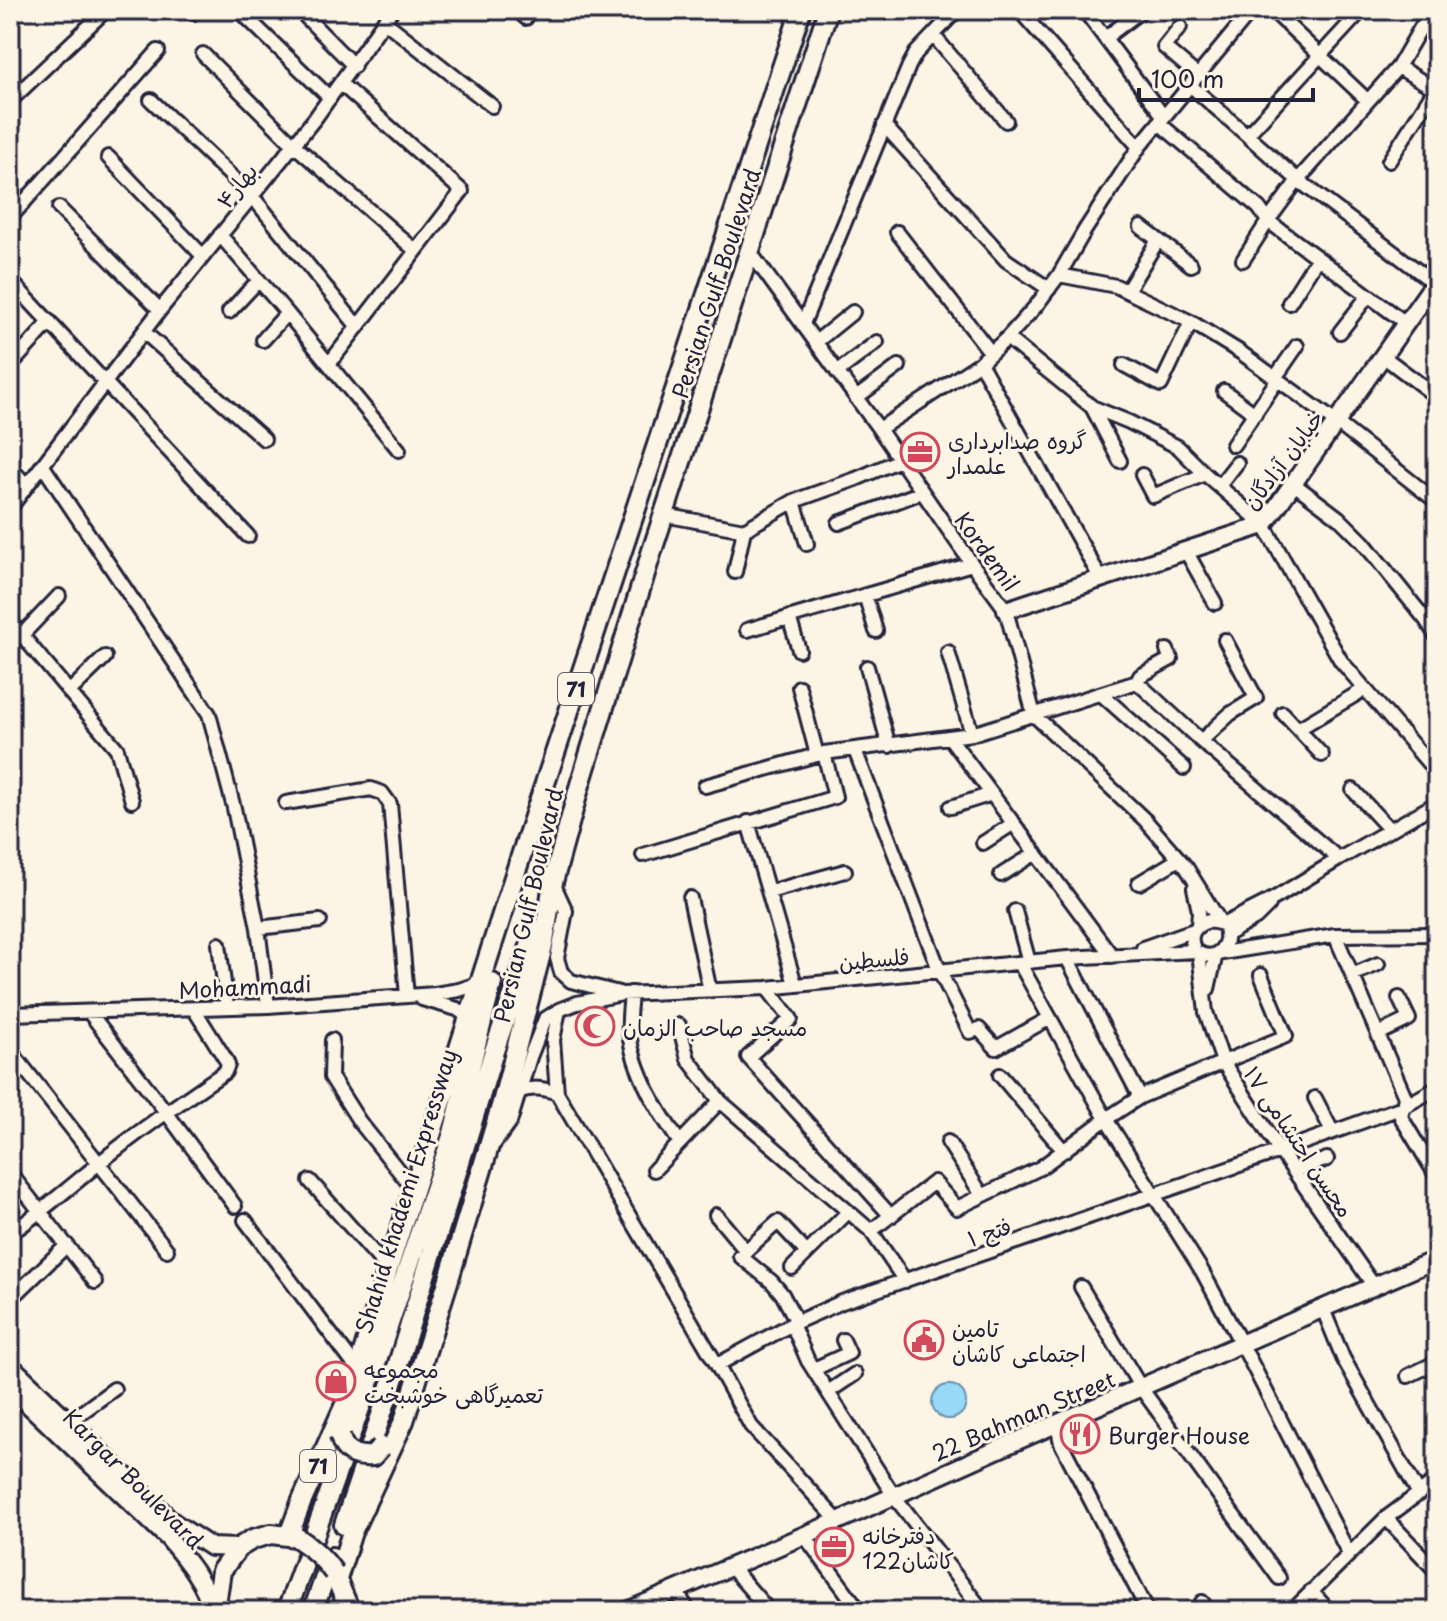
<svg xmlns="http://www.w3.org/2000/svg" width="1447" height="1621" viewBox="0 0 1447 1621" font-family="'Playpen Sans','Playpen Sans Arabic',sans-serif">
  <rect width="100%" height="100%" fill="#fcf5e5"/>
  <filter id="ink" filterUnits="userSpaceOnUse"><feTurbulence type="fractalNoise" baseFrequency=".0125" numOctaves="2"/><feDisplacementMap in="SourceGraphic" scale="16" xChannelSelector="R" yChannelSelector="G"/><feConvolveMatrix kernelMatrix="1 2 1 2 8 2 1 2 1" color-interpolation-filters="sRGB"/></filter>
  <g filter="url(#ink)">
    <path fill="#98d9fa" stroke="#6990ae" stroke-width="2" d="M932 1402a17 17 0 1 1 34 0a17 17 0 1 1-34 0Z"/>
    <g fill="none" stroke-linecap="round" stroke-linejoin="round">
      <defs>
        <path id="minor" d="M191,10L193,13
          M239,10L330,98
          M299,10L354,66
          M517,10L526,18
          M1019,10L1139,147
          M1084,10L1164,117
          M1272,10L1368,101
          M10,13L13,10
          M384,21L492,106
          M1180,27L1164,47L1198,76
          M933,35L1006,121
          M1105,38L1142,10
          M203,54L294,145L416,251
          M1398,67L1437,90
          M1191,86L1298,180L1434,283
          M151,100L252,196L358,327
          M10,101L106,10
          M1159,123L1259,208L1268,221L1407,324
          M884,125L1006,260L1049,289
          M1247,135L1362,10
          M108,157L203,256
          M1389,161L1435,89
          M59,208L160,310
          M10,218L158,51
          M1141,227L1191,265
          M897,232L991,353
          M220,235L287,313L399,450
          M750,252L879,429L972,564L1006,610L1034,715L1145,820L1186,867L1220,922
          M1243,260L1268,221L1298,180L1398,67L1431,10
          M1059,275L1116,286L1191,322L1240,352L1337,423L1437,502
          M10,280L248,536
          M1127,291L1158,240
          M1289,303L1317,259
          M229,312L259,280
          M803,324L909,66L916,53L957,10
          M144,332L264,439
          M1340,332L1368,296
          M1007,338L1092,407L1129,422L1178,447L1205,474L1264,525L1341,661L1437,773
          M263,340L287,313
          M816,342L853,312
          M1384,357L1437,397
          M980,363L1101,579
          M329,364L462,191L341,84
          M1124,365L1161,385L1191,322
          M10,366L50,322
          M837,372L877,342
          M1275,378L1297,346
          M1224,391L1255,414
          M856,398L899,366
          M1092,407L1120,461
          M879,429L980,363L1007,338L1036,306L1059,275L1085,230L1139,147L1252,10
          M1233,445L1278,379
          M43,466L209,714L234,808L258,928L268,1006
          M10,467L27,486
          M1142,475L1153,496L1205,474
          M1294,484L1339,518L1363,542L1426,620L1437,637
          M1219,486L1237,463
          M794,501L807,544
          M10,508L160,310L316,117L392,10
          M664,515L744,530L794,501L856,479L900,460
          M839,523L922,492
          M1186,551L1215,603
          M735,572L744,530
          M865,595L876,631
          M789,617L799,650
          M10,621L117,749L132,801
          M747,630L972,564
          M22,635L59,596
          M948,652L972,734
          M867,667L889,746
          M1137,682L1201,741L1339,859
          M799,687L817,755
          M69,692L105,657
          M1101,694L1184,768
          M1283,713L1322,755
          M1298,729L1365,689
          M950,738L1112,956
          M1201,741L1230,714L1256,698L1225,640
          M855,750L940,972L970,1032L979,1029L996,1048L1050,1018
          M705,786L824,753L972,734L1137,682L1140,676L1171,659L1167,650
          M1353,790L1390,830
          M286,803L371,789L382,793L390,804L407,996
          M951,807L992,794
          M748,822L795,984
          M983,843L1014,823
          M643,855L835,797L824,753
          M1001,875L1036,853
          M1139,883L1179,859
          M554,885L566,911L557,958L561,972L571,981L619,993
          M1194,888L1199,911L1198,926
          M769,892L845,871
          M690,898L710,991
          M1015,911L1029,962
          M1209,921L1224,924C1233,944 1216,965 1195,951C1187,936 1194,925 1209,921Z
          M1224,924L1275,898L1339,859L1437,803
          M258,928L320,921
          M1226,935L1256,918L1269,905
          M1335,935L1405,1097L1401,1117L1437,1177
          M219,944L227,1007
          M1143,948L1194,930
          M1199,953L1206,1012L1223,1062L1280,1151L1374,1286
          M1067,958L1140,1097
          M1020,964L1106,1119L1202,1271L1250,1360L1349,1554
          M1352,975L1378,964
          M767,988L791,1019L748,1057L891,1216
          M1208,989L1216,954L1335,935L1437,934
          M631,993C630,1006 628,1019 629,1032C633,1071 658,1111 680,1143
          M422,999L457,1009L469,1017
          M559,1010L553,1040L557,1093L717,1365L751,1426L838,1521
          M89,1012L166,1112L235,1206
          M10,1014L268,1006L435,994L459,990L480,983
          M679,1025L688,1059L720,1101
          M1378,1034L1409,1019L1399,998
          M332,1040L331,1077L359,1121L414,1190
          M10,1050L167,1250
          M1000,1075L1064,1151
          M520,1091C534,1087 543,1088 557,1093
          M1315,1098L1332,1131
          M948,1142L982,1195
          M494,1144L510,1122L530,1057L545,1019L559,1010L577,1003L622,994L767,988L1067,958L1195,951
          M654,1170L720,1101L871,1231L905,1281
          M1294,1171L1327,1159
          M10,1173L95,1282
          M310,1181L388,1269
          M716,1215L746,1251
          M245,1220L358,1370
          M871,1231L934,1182L957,1208L1040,1168L1106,1119L1140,1097L1286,1036L1261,975
          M10,1234C41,1212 69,1188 98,1164C138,1131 182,1101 225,1072L228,1065L226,1060L194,1009
          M792,1268L847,1213
          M1081,1287L1141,1388L1279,1578
          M10,1300L67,1245
          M1323,1309L1343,1358L1419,1494
          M797,1322L782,1294L772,1282L740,1256L778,1222L807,1253
          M792,1324L808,1361L894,1496L983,1611
          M717,1365L792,1324L842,1302L1280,1151L1403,1107L1437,1088
          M814,1369L849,1353L843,1340
          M1408,1376L1437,1362
          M828,1392L855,1374
          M70,1421L114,1389
          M1057,1425L1061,1443L1148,1611
          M1386,1518L1437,1572
          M804,1535L860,1611
          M731,1567L769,1611
          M675,1590L689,1611
          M1311,1591L1329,1611
          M1202,1602L1209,1611
          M1292,1611L1386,1518L1437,1480"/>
        <path id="major" d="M1006,610L1264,525L1437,279
          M10,1365L173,1522L211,1547L238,1548
          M10,1387L168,1538C188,1562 204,1581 213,1611
          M627,1611L838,1521L1010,1444L1437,1259"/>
        <path id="highway" d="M344,1525L394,1377L494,1051L536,929
          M289,1535L301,1503L348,1398L358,1370L388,1269L516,871L801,10
          M334,1573L350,1611
          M337,1579L352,1532L404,1421L448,1282L502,1103L544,942L553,882L579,788L651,554L828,10
          M215,1611L221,1571L238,1548L253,1539L271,1534L296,1537
          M287,1611L373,1372L453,1133L492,983
          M313,1611L332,1557"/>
      </defs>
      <use href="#minor" stroke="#22223b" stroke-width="18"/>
      <use href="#major" stroke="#22223b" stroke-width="22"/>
      <use href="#highway" stroke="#22223b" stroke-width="24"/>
      <use href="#minor" stroke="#fcf5e5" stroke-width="12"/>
      <use href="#major" stroke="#fcf5e5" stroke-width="16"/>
      <use href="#highway" stroke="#fcf5e5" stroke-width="18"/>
      <defs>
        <path id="highway-bridge" d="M340,1436C344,1454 356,1457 373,1456L381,1447
          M296,1537C312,1547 323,1557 334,1573"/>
      </defs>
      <use href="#highway-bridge" stroke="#22223b" stroke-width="24" stroke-linecap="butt"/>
      <use href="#highway-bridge" stroke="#fcf5e5" stroke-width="18"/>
    </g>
  </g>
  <defs>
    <symbol id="office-ring" viewBox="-11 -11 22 22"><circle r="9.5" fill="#fcf5e5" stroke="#d1495b" stroke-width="1.5"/><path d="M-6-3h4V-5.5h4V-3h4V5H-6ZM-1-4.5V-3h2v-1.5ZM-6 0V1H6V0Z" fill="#d1495b"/></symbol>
    <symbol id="mosque-ring" viewBox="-11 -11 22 22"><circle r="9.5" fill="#fcf5e5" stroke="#d1495b" stroke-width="1.5"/><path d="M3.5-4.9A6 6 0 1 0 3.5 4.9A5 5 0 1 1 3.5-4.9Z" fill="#d1495b"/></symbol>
    <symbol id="civic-ring" viewBox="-11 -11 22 22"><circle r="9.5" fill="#fcf5e5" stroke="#d1495b" stroke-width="1.5"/><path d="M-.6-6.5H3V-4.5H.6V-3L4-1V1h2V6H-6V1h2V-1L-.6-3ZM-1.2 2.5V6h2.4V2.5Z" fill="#d1495b"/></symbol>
    <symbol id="shop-ring" viewBox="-11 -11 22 22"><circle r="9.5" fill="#fcf5e5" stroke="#d1495b" stroke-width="1.5"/><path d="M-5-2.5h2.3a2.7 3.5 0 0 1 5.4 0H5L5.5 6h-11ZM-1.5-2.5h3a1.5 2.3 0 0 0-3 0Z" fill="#d1495b"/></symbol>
    <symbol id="restaurant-ring" viewBox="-11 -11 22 22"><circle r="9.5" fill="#fcf5e5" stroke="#d1495b" stroke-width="1.5"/><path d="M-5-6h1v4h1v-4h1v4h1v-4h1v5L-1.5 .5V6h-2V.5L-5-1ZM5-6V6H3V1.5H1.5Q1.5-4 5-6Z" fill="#d1495b"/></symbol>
  </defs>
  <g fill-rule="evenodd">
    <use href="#office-ring" x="898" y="430" width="44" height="44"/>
    <use href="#mosque-ring" x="573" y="1004" width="44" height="44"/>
    <use href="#civic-ring" x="902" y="1318" width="44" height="44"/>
    <use href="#shop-ring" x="314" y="1359" width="44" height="44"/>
    <use href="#restaurant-ring" x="1058" y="1412" width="44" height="44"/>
    <use href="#office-ring" x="812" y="1525" width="44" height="44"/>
  </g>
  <g text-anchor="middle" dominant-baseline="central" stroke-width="6" stroke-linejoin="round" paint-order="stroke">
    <g fill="#fcf5e5" stroke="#63616e" stroke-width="2">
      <rect x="558" y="673" width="36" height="32" rx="6"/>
      <rect x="300" y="1450" width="36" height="32" rx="6"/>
    </g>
    <g font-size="20" font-weight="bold" fill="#22223b">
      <text x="576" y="689">71</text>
      <text x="318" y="1466">71</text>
    </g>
    <g font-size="22" fill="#22223b" stroke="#fcf5e5">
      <text transform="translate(236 185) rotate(-51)">بهار۴</text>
      <text transform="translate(715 283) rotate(-72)">Persian Gulf Boulevard</text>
      <text transform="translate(1282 459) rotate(-53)">خیابان آزادگان</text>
      <text transform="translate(988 551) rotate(54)">Kordemil</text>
      <text transform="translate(527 905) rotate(-77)">Persian Gulf Boulevard</text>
      <text transform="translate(874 958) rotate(-5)">فلسطین</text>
      <text transform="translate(245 986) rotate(-3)">Mohammadi</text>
      <text transform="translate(1300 1141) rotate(56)">محسن احتشامی ۱۷</text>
      <text transform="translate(405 1191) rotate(-73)">Shahid khademi Expressway</text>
      <text transform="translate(989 1231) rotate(-19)">فتح ۱</text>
      <text transform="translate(1023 1415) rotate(-23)">22 Bahman Street</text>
      <text transform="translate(134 1478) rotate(45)">Kargar Boulevard</text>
    </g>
    <g font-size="22" fill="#22223b" stroke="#fcf5e5" text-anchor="start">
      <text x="948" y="439">گروه صدابرداری<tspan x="948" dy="25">علمدار</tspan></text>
      <text x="623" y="1026">مسجد صاحب الزمان</text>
      <text x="952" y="1327">تامین<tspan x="952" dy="25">اجتماعی کاشان</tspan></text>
      <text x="364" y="1368">مجموعه<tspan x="364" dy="25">تعمیرگاهی خوشبخت</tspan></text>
      <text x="1108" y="1434">Burger House</text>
      <text x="862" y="1534">دفترخانه<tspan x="862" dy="25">122کاشان</tspan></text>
    </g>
  </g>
  <rect width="1447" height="1621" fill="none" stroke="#fcf5e5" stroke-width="40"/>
  <rect x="20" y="20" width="1407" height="1581" fill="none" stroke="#22223b" stroke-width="3" filter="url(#ink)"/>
  <path d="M1139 88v12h174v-12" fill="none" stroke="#22223b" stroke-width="4"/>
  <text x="1151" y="88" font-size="24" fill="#22223b" stroke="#fcf5e5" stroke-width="6" paint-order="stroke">100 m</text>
</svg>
